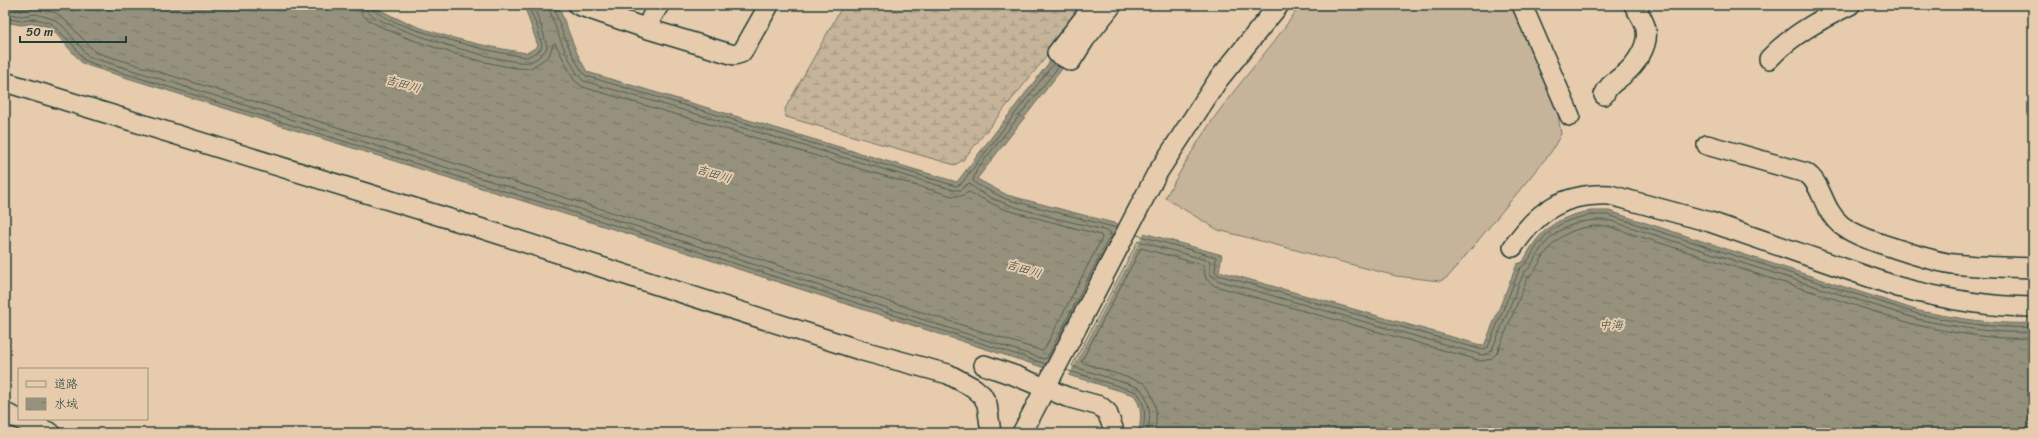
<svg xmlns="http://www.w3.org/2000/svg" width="2038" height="438" viewBox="0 0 2038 438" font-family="Sriracha,'Klee One',sans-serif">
  <defs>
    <pattern id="wetland-marsh" width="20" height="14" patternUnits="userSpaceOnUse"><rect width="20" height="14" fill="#c5b39a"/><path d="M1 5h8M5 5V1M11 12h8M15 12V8" fill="none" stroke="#9f937e"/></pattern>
    <pattern id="water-ripples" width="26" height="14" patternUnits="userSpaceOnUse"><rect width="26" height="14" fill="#95917c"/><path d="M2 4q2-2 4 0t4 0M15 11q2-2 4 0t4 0" fill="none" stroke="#797866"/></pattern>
  </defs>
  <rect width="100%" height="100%" fill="#e6cbad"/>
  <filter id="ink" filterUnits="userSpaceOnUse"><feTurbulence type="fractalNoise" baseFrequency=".025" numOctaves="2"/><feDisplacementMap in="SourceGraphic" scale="8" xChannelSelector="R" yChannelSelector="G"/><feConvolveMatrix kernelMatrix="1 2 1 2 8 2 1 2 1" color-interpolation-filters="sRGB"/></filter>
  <g filter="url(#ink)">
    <path fill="#c5b39a" stroke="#727867" d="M1300,5H1514L1557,107L1561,134L1551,152L1448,277L1440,281L1396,276L1218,230L1165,198C1183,167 1200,136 1222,107C1247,73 1277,41 1300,5Z"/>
    <path fill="url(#wetland-marsh)" stroke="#727867" d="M843,5H1088L963,160L955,165L786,117L785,109Z"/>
    <path fill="url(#water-ripples)" stroke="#666f5f" d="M5,5H372C413,31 479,46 527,53L538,46L524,5H558L577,53L587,72L957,182L1054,56L1065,65L977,179L1007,195L1125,226L1051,370L645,239L89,66L82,63L50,27L35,23L21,25L5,22Z
      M1590,211H1609L1919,311C1957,318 1994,325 2033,323V433H1138C1142,420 1142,406 1134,395L1058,372L1133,230L1222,255L1219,271L1484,346L1517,264L1523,262C1538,231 1556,217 1590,211Z"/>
    <path fill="#e6cbad" d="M1133,228L1145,231L1068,377L1057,374Z"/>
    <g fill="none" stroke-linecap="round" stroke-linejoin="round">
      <path stroke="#4e5f51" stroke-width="1" d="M366,5C366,8 366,11 369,13C384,28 507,66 529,62C535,61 545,53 547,47L542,28L533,5
        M371,5L372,9C392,24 417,30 440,37C469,46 497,53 527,57L540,50L542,46L538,29L528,5
        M554,5C555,18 576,67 586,76L956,186L961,184L1054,63
        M5,7L21,9L37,8L56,13L66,21L95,52L650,224L1042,351L1044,350L1102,238L1101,235L1003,209L969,192L961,196H952L583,87L574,80L555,43L553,44L549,56L531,68C506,73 386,35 366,18C361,15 360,10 360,5
        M5,13L21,16L36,14L53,19L63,26L88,56L93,58L648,230L1044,359L1047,358L1111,234L1110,232C1076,221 991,208 969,183L961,190H954L584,81C574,76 550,18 549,5
        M5,18L21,21L36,19L51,23L74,46L84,60L91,63L646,235L1046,364
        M1059,66L977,169L973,180L976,184L1006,199L1117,228
        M1137,235L1216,257L1215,271L1218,275L1483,350L1488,347L1520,268C1529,263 1531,254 1537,246C1554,221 1579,214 1608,215L1918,314C1956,322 1994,329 2033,327
        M1066,370L1137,392C1146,403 1146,419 1142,433
        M1147,433C1152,418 1150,400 1140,388L1072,366L1138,241L1210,261V274L1217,280L1482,355L1488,354L1492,350L1524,272C1532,268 1533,260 1538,253C1555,227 1578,219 1608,220L1917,319C1955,327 1994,334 2033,332
        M1154,433C1159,417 1156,396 1144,383L1081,362L1141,248L1203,265L1206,279L1215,286L1482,361L1491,359L1497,353L1528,277C1536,271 1538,264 1543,257C1558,233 1579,225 1607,226L1916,325C1954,333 1993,340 2033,338"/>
      <defs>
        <path id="minor" d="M578,5L648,29L734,55L741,53L744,49L769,5
          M1522,5L1570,116
          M648,29L651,18L659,5
          M1075,31L1085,39L1112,5
          M1085,39L1071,61L1057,53L1094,5
          M1769,59C1791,35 1821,19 1850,5
          M5,82L486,230L863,351L948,374L974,388L982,395L987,404L991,433
          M1604,95C1609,84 1615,82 1623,75C1635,66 1649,46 1646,30C1645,21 1638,13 1634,5
          M1707,145L1806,173C1822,183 1822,209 1841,225C1854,235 1872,241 1888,246C1910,253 1931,261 1953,264C1979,267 2007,267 2033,268
          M1513,247C1538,210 1564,193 1610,195L1710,222L1898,287C1943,299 1987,307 2033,307
          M984,365L1016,376L1067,397L1100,406L1107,412L1113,428L1112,433
          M5,413L51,433
          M1022,433L1156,175L1218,80L1279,5"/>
      </defs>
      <use href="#minor" stroke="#1f3d34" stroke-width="22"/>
      <use href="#minor" stroke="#e6cbad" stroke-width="19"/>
    </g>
  </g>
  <g text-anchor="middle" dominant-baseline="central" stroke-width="4" stroke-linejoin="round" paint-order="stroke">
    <g font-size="12" font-style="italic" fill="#2b453b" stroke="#e6cbad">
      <text transform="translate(403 84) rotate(16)">吉田川</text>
      <text transform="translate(714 174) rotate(17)">吉田川</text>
      <text transform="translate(1024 269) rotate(17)">吉田川</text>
      <text x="1611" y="325">中海</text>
    </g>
  </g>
  <rect width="2038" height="438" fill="none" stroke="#e6cbad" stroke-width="20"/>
  <rect x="10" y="10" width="2018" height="418" fill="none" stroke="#1f3d34" stroke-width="1.5" filter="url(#ink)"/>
  <rect x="18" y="368" width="130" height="52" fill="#e6cbad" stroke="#96927d"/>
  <rect x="26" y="381" width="20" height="6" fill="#e6cbad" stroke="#96927d"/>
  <text x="54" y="388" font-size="12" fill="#1f3d34">道路</text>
  <rect x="26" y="398" width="20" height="12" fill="url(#water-ripples)" stroke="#96927d"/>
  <text x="54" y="408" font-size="12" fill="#1f3d34">水域</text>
  <path d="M20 36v6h106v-6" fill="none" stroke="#1f3d34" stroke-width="2"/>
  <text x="26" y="36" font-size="12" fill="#1f3d34" stroke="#e6cbad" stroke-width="3" paint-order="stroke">50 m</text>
</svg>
